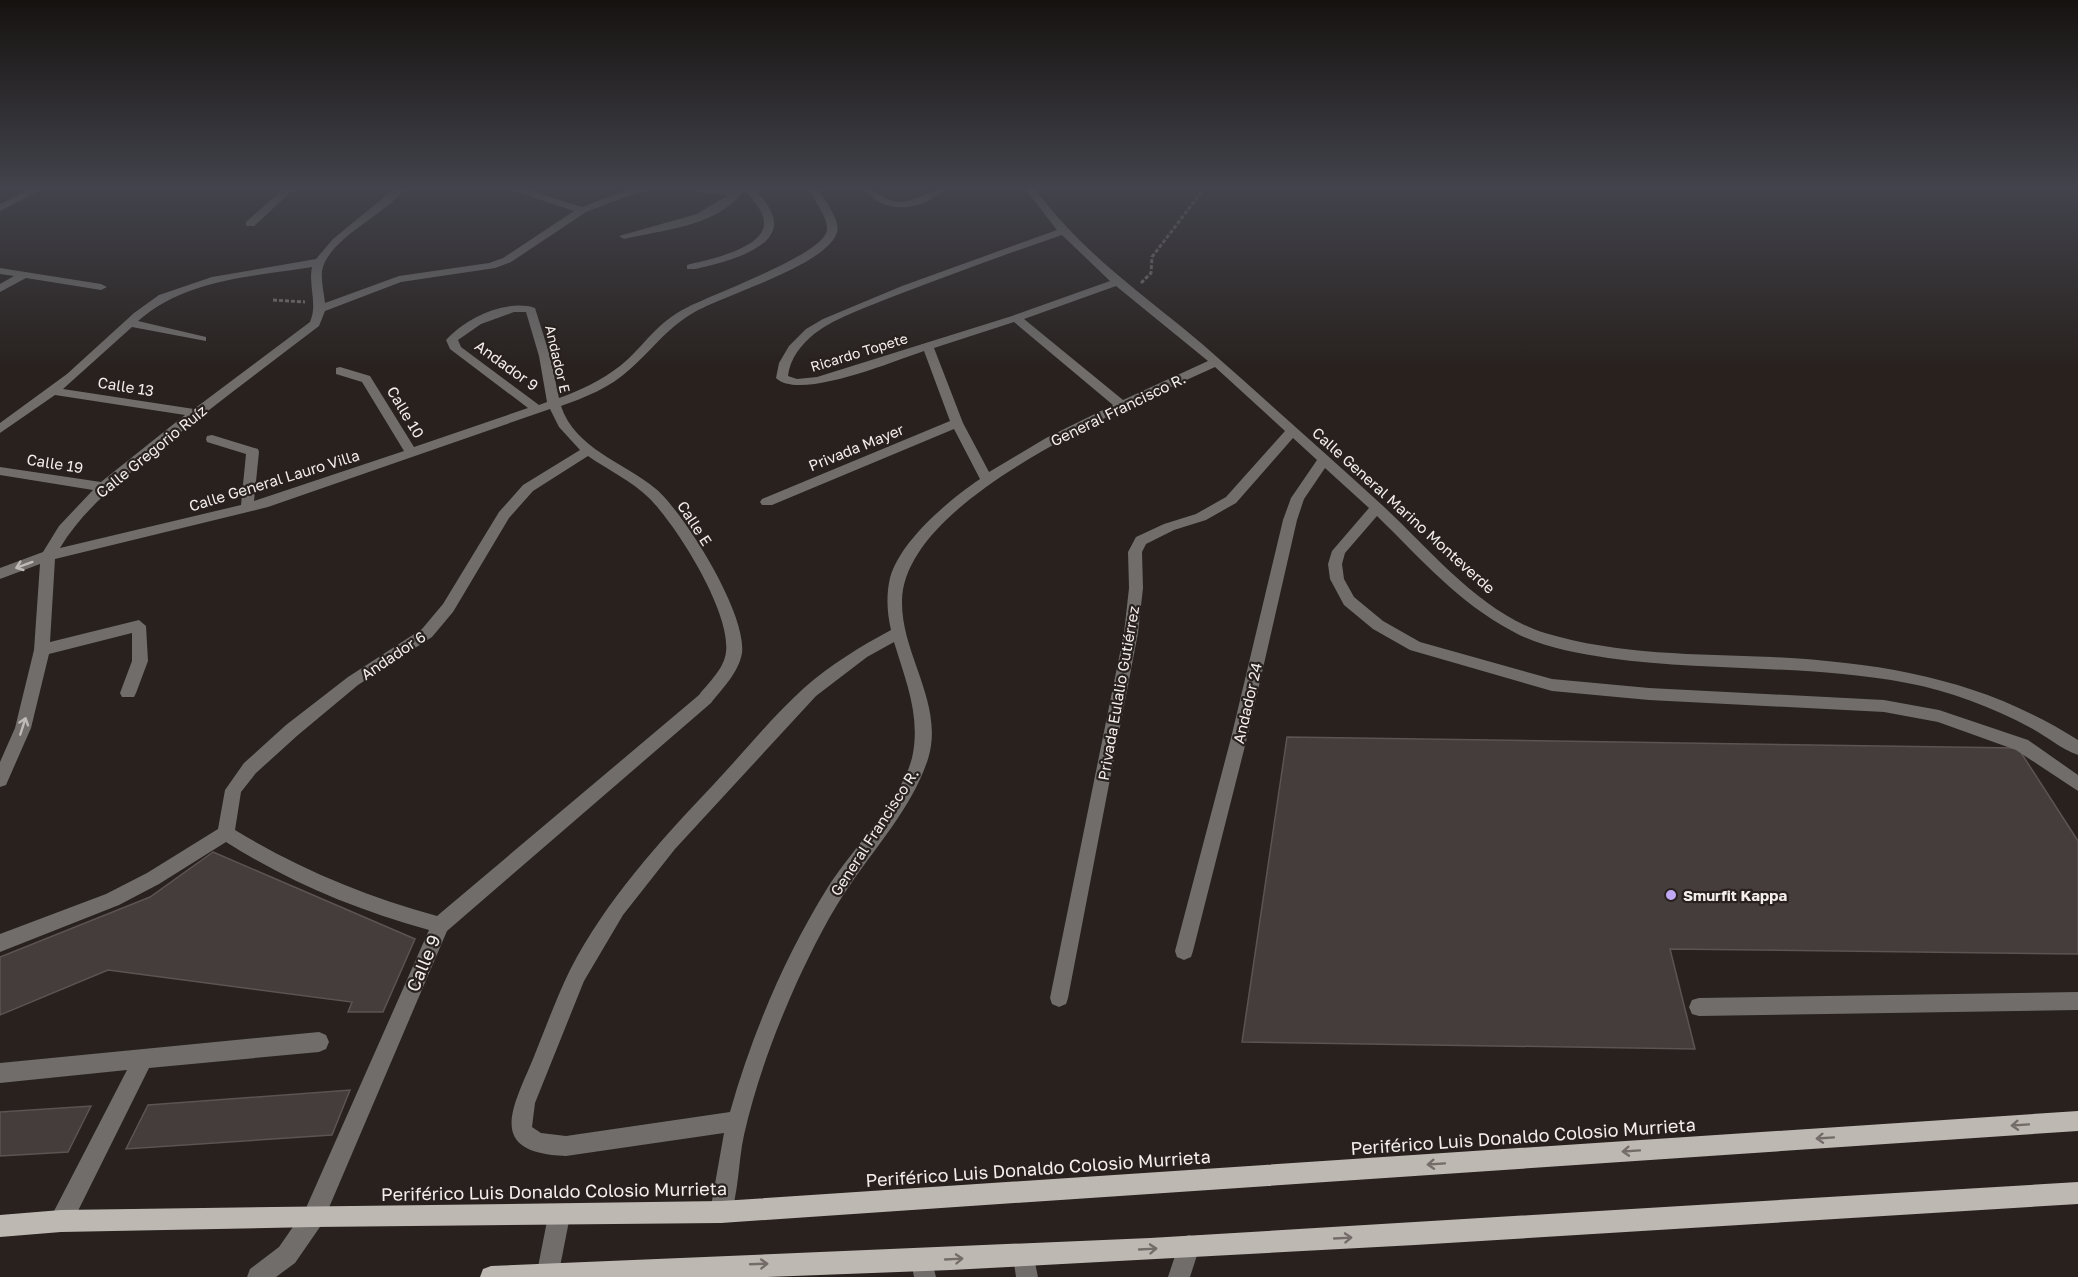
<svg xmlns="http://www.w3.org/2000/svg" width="2078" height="1277" viewBox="0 0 2078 1277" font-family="'Golos Text',sans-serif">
  <rect width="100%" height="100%" fill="#28211e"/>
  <path fill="#453d3c" stroke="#5c5352" stroke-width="1.5" d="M1287,737L2018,748L2078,841V954L1670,949L1695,1049L1242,1042Z
    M213,852L415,939L383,1012H348L352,1002L108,970L0,1015V957L150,897Z
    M350,1090L332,1135L126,1149L148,1105Z
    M91,1106L68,1152L0,1156V1112Z"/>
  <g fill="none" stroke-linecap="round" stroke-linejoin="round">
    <path stroke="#78726f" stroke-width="3" stroke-dasharray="4 2" stroke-linecap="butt" d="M1141,283L1151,273L1152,257L1203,190
      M273,300L305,302"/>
    <path fill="#706d6a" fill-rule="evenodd" d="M28,190H41L0,211V204Z
      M282,190H293L254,226H246V222Z
      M393,190H404C384,215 327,240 322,271C321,282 324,293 325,303L399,276L489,263L503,258L574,211L511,190H528L582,207L623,191L650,190L625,197L586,212L511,262L495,268L401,282L325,311L319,326C264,368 209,409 156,452C121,480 83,509 60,548L241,505L246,454L207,442L206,439L207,436L212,435L258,449L259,452L254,501L404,451L362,382L336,374V368L340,367L370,376L414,447L528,408L450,349L446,340L448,338C468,317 507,299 535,308L550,356L559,398C579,391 602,380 620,366C645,346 655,323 688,307C716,293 812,258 825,235C833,223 815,202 809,190H819C825,202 843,222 836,235C821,267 726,294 693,313C666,329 652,350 629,370C611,387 584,398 561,406C575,449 624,462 656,489C685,514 747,614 742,653C739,672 722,689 711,703L447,931L322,1224L295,1263L276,1277H247L250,1269L279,1247L306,1208L429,930C356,910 289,882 226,842L159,884L119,905L0,952V934L106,894L147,873L218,829L225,790L244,763L286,725L348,677L422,629L443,604L499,512L523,485L580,450L559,427L550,409L268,507L55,559L50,642L139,620L146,626L148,661L136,693L134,697H122L120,693L132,661V633L49,654L31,728L6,785L0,787V762L15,728L34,650L40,564L0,579V568L43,552L59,526L93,490L0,475V467L101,482L185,415L55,395L0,433V423L67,374L134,313L159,295L212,277L316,259L333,239ZM312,267C308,285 318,304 310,322L194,409L63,389L132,327L206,341V337L138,321C187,278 252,277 312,267ZM514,312H526L539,356L547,402L539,405L461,347L458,340L481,324ZM588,456C608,470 632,481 649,498C677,526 731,612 726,652C724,669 709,682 699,695L437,916C365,896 299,869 235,830L241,792L256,773L298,735L358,685L432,637L453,612L509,518L533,491Z
      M696,190H744C720,226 662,230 624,239L619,236L697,214L728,195L701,193Z
      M745,190H756C763,200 773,209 774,222C776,252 716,264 695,269H687V265C706,260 766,249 764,222C763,209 752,200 745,190Z
      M865,190C880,190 884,202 901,202C917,201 927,190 943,190C922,211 884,215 865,190Z
      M1026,190H1036C1078,247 1130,285 1183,328C1210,350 1236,374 1262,397C1302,433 1342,468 1382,505C1431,550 1479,612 1545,633C1618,655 1697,654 1772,657C1884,663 1982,679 2078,740V755C2061,749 2046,736 2031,728C1992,707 1950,691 1907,683C1808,664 1707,672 1608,658C1576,653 1540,647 1512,631C1459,603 1420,558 1377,516L1345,553L1342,564L1344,579L1354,597L1383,621L1420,642L1552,679L1649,688L1884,700L1939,710L2028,740L2078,775V791L2016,750L1938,722L1884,712L1649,700L1552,691L1410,650L1373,629L1344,605L1330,579L1328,564L1332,551L1369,508L1325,468L1304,499L1297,520L1247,738L1193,951L1191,957L1184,960L1177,957L1175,951L1231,738L1283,520L1291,498L1317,460L1293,438L1236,503L1206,520L1174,530L1146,544L1142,552L1143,588L1138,633L1068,998L1066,1004L1059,1007L1052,1004L1050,998L1124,633L1129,588L1128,552L1136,537L1164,524L1196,514L1226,497L1285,431L1215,367C1133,405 904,497 902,601C901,655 945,704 928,759C913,805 879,843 852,882C830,913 813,948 797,982C775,1031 756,1082 744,1135C738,1162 739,1194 729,1220L721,1223L713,1220L710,1212L724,1133L566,1156C486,1153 512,1109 533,1059C545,1029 556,999 570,970C606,900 660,841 714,784C744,752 772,717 804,688C830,665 861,646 891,630C887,613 886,595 890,578C900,541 949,500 980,479L954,429L772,505H762L760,502L762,499L950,421L924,351C894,361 799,401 776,378L779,363L789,346L806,329L823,319L902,286L1057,230ZM1062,235L1110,281L1012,316L817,377L797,379L788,376C790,358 801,345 814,334C838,316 870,306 897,295C952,274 1006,254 1062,235ZM1116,286L1208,361L1123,400L1024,319ZM1014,322L1113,405L1046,438L989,472L963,423L934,348ZM894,642C905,679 920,713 913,753C906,795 852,849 828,887C785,956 752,1034 730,1112L566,1136L541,1133L532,1127L535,1103L584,981L623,915L675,849L816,696L867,657Z
      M0,268L101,284L107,287L101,290L26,278L0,292V284L14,276L0,274Z
      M2078,992V1010L1699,1016L1692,1014L1689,1007L1692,1000L1699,998Z
      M319,1032L326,1035L329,1042L326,1049L319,1052L149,1068L69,1229L61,1232L53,1229L50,1221L53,1213L127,1070L0,1083V1063Z
      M559,1205L567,1208L570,1216L558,1277H536L548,1216L551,1208Z
      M1189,1235L1197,1238L1200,1246L1190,1277H1168L1181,1238Z
      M1024,1245L1032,1248L1038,1277H1016L1013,1256L1016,1248Z
      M922,1250L930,1253L936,1277H914L911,1261L914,1253Z"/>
    <path fill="#beb8b3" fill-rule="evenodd" d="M2078,1111V1131L721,1223L314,1227L61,1232L0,1237V1215L61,1210L721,1201Z
      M2078,1182V1204L1415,1245L951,1270L767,1277H480L483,1269L491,1266L1150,1238Z"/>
  </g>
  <defs><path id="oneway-shaft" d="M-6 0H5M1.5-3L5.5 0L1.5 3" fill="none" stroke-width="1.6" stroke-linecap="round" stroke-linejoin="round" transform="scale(1.5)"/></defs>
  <g stroke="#bfbab8">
    <use href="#oneway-shaft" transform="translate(24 565) rotate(160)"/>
    <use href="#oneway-shaft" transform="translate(23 726) rotate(-72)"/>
  </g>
  <g stroke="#736c68">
    <use href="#oneway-shaft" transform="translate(2020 1125) rotate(176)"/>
    <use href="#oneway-shaft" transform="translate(1825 1138) rotate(176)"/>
    <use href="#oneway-shaft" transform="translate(1631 1151) rotate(176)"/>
    <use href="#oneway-shaft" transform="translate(1436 1164) rotate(176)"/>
    <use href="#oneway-shaft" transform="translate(1343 1238) rotate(-3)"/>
    <use href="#oneway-shaft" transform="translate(1148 1249) rotate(-3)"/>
    <use href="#oneway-shaft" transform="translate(954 1259) rotate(-3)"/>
    <use href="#oneway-shaft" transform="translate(759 1264) rotate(-2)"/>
  </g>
  <linearGradient id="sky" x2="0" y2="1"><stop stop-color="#161210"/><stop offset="0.51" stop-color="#42434c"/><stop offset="1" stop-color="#42434c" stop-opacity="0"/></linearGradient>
  <rect width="2078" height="369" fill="url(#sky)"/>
  <circle fill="#c0a8f4" stroke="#28211e" stroke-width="2" cx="1671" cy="895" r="6"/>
  <g text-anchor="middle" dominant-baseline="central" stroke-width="4.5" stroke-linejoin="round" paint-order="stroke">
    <g font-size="14" fill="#f3eeec" stroke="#28211e">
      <text transform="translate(859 352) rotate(-17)">Ricardo Topete</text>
      <text transform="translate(558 359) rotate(77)">Andador E</text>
    </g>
    <g font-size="15" fill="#f3eeec" stroke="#28211e">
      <text transform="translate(507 365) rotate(36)">Andador 9</text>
      <text transform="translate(126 386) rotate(9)">Calle 13</text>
      <text transform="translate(1118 409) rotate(-26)">General Francisco R.</text>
      <text transform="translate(406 412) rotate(59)">Calle 10</text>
      <text transform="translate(856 447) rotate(-22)">Privada Mayer</text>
      <text transform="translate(151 451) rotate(-39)">Calle Gregorio Ruíz</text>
      <text transform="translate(55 463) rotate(9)">Calle 19</text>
      <text transform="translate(274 480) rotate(-17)">Calle General Lauro Villa</text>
      <text transform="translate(1404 510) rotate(42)">Calle General Marino Monteverde</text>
      <text transform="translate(695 523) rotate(57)">Calle E</text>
      <text transform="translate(393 655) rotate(-34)">Andador 6</text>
      <text transform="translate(1118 693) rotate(-80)">Privada Eulalio Gutiérrez</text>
      <text transform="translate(1247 703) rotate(-77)">Andador 24</text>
      <text transform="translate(874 832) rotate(-57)">General Francisco R.</text>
    </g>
    <g font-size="15" font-weight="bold" fill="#f3eeec" stroke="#28211e" text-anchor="start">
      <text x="1683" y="895">Smurfit Kappa</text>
    </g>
    <g font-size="18" fill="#f3eeec" stroke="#28211e">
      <text transform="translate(423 963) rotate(-67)">Calle 9</text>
      <text transform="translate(1523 1136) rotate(-4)">Periférico Luis Donaldo Colosio Murrieta</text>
      <text transform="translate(1038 1168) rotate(-4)">Periférico Luis Donaldo Colosio Murrieta</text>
      <text transform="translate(554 1191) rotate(-1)">Periférico Luis Donaldo Colosio Murrieta</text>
    </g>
  </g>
</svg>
